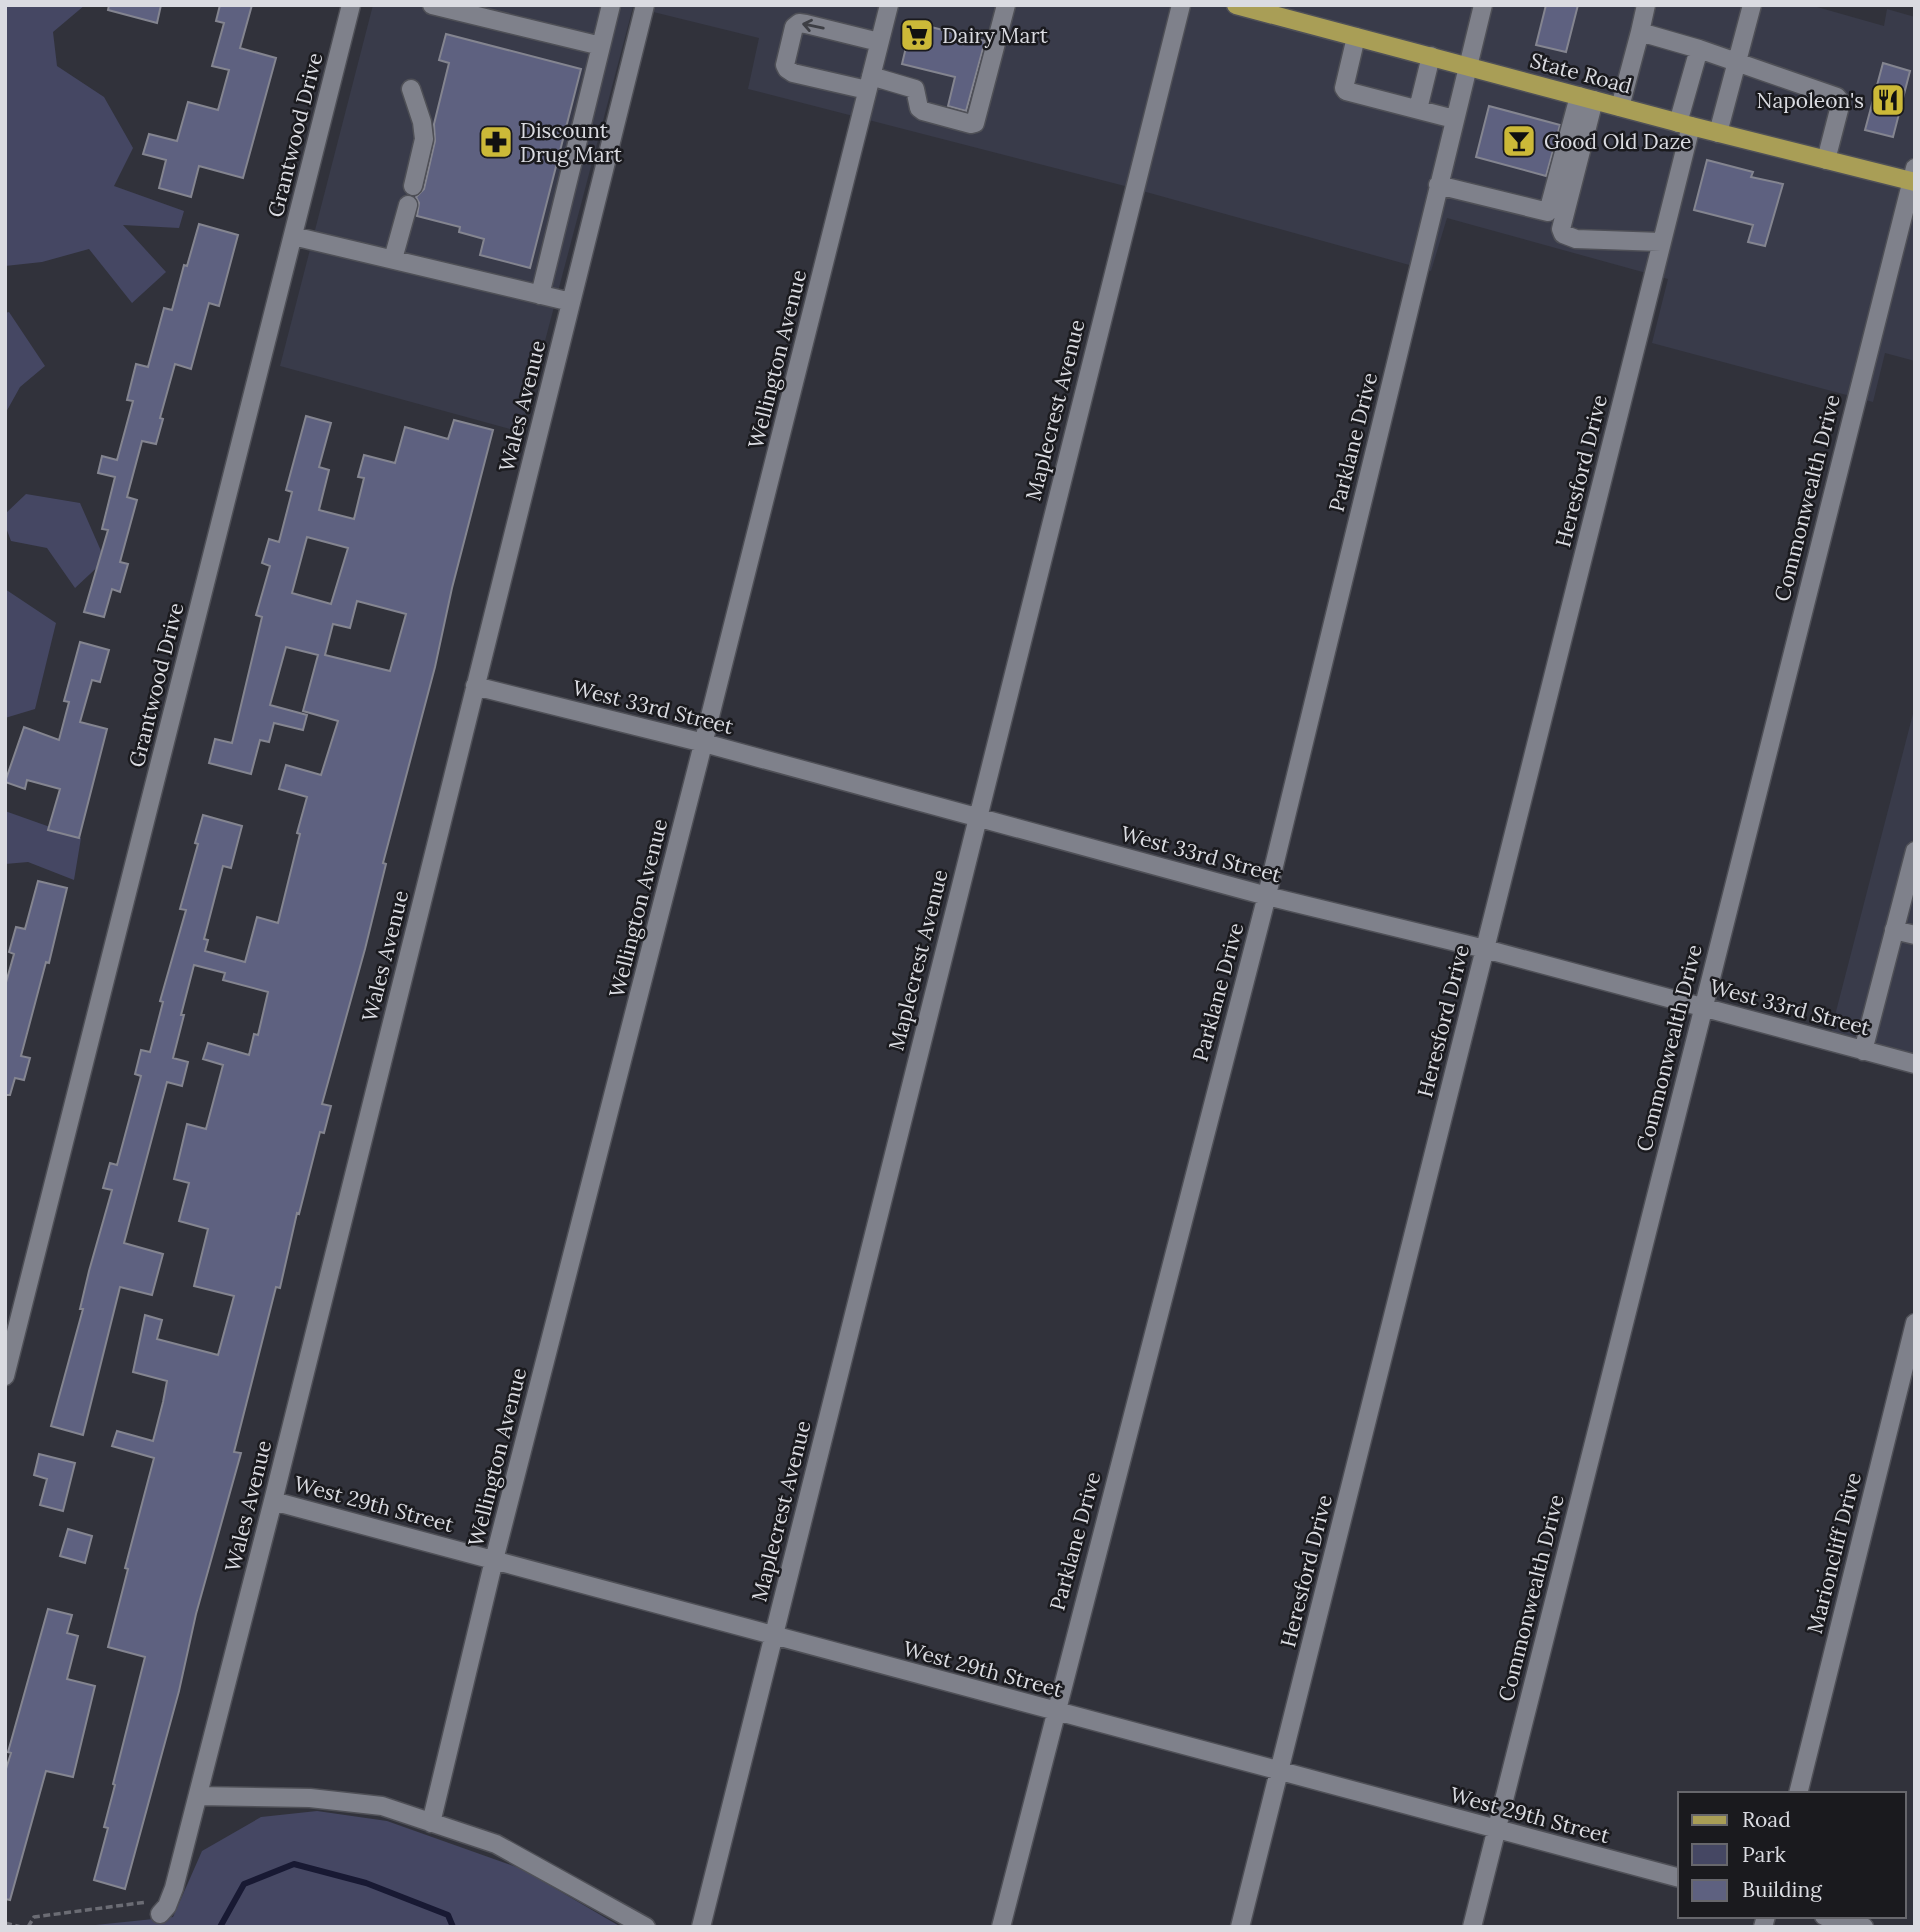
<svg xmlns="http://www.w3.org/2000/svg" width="1920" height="1932" viewBox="0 0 1920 1932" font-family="Lora,serif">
  <rect width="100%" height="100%" fill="#31323b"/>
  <path fill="#393b4a" d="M373,5H1810L1884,26L1887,9L1915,17V361L1885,353L1873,402L1652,343L1668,279L1447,218L1431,271L1121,185L748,89L759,38L633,7L521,432L280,366Z
    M1915,706V1064L1830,1042L1832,1027Z"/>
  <path fill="#454763" d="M5,5H85L53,32L57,66L104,97L133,148L114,186L184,211L179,228L123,225L166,272L132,303L89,249L42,262L5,266Z
    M9,312L45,366L20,387L5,414V313Z
    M26,494L80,503L105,560L75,588L47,548L11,541L5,525V514Z
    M5,589L56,623L35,709L5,718Z
    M5,811L81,838L74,880L28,862L5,864Z
    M317,1811L387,1821L522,1869L621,1927H76L173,1917L202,1851L261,1817Z"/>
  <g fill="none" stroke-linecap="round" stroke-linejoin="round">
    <path stroke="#181933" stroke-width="6" d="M220,1927L244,1884L294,1864L366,1883L448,1915L453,1927"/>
  </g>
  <path fill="#5e6180" stroke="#848590" stroke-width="2" fill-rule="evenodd" d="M109,5H161L157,23L108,10Z
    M220,5H252L240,48L276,58L243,178L199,166L191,197L159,188L166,160L143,154L149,134L177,141L188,102L218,110L229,70L212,66L224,23L216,21Z
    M1546,5H1578L1566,52L1536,45Z
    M912,22L985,41L966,111L948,106L955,77L902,64Z
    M446,34L581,69L530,268L480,255L484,239L459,232L460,227L417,216L419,203L416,197L424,189L435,141L434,124L449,63L439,60Z
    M1883,63L1910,71L1893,137L1865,130Z
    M1489,106L1560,125L1546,176L1476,157Z
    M1707,160L1753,172L1751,177L1783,184L1765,246L1748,242L1753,225L1694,210Z
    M199,224L238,235L219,306L209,303L191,369L175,364L160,418L163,419L156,444L142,441L127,497L137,500L120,562L128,564L120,592L112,589L104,617L84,612L108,530L102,529L115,477L98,473L102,456L117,460L133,401L127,400L136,364L148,367L164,308L172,310L184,265L187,266Z
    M306,416L331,423L319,467L329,470L319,510L354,519L364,478L358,477L364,455L395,463L405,427L448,439L454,420L493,430L452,588L435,667L383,863L386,864L365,949L322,1104L331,1106L324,1133L320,1132L299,1214L297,1213L280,1288L276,1287L234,1452L241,1453L196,1614L179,1691L125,1889L94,1880L108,1828L104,1827L115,1785L113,1784L145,1657L108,1647L128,1569L125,1568L154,1458L112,1446L117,1431L153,1441L163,1402L167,1381L133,1372L145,1315L162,1320L157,1339L218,1355L234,1296L194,1286L208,1229L179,1221L189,1183L174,1179L187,1124L206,1129L223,1065L203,1059L208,1043L249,1055L254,1034L258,1035L268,992L223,980L225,973L194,965L181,1015H184L173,1058L188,1062L182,1086L167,1082L124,1243L163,1254L152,1295L120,1287L83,1435L51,1426L83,1309H80L89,1271L112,1190L103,1188L110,1163L117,1165L141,1076L135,1074L141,1050L150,1052L163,1002L160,1001L186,910L180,909L198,844L195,843L203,815L242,826L231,868L223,866L204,939L208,940L205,951L245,962L257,917L278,923L300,834L297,833L307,797L279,789L286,765L321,775L338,721L303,711L318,655L286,647L270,705L307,715L303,730L274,723L269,742L260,740L251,774L209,763L215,739L232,743L262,617L256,615L270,566L262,563L269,539L279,542L292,492L286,490ZM307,537L348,548L331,604L292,593ZM357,601L406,614L390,671L325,655L333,624L350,628Z
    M80,642L109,650L100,682L92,680L80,722L107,729L79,838L48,830L60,789L27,780L25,789L5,782L24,727L59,740L69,702L64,701Z
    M38,881L67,888L49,963L46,962L21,1056L30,1058L24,1080L15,1078L10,1095H5V986L14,954L9,952L16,927L25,929Z
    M39,1454L75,1463L63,1511L40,1505L47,1479L34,1475Z
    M68,1529L92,1536L85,1563L60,1556Z
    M48,1609L72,1615L67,1633L78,1636L67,1679L95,1686L73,1777L46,1771L10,1900L5,1899V1772L11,1753L8,1752Z"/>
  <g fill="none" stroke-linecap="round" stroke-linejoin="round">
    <defs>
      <path id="minor" d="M432,5L601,46L540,295
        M1640,32L1646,5
        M1356,37L1344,88L1346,91L1454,119
        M601,46L611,5
        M871,76L915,89L919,108L923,111L971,124L975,123L1006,5
        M411,89L422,122L424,139L413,186
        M867,90L793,73L787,69L785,65L794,27L799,23L806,24L879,42
        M1594,100L1561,229L1563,234L1576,239L1661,242
        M1620,107L1640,32L1699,49
        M1418,109L1431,56
        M1678,123L1699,49L1837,97L1841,102L1826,160
        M1718,133L1752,5
        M1438,185L1548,212L1579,96
        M293,236L571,302
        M393,259L408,205
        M475,686L704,743L1267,896L1485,949L1915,1064
        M1894,930L1915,935
        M1863,1051L1915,851
        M5,1376L351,5
        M273,1501L1680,1878
        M1798,1794L1915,1323
        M198,1796L310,1798L382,1806L496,1844L646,1927
        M431,1823L494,1560L699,760L889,5
        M160,1914L167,1906L174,1888L273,1501L645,5
        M1824,1916L1864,1927
        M701,1927L1181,5
        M1001,1927L1264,907L1483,5
        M1240,1927L1691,126
        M1472,1927L1915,168
        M1763,1927L1766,1916"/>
      <path id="major" d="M1236,5L1691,126L1915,182"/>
    </defs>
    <use href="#minor" stroke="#4f5057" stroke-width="21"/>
    <use href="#major" stroke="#4f5057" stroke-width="21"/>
    <path stroke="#6b6c74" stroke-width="3.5" stroke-dasharray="7 3.5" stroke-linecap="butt" d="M5,1923L21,1927
      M28,1927L34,1917L147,1902"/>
    <use href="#minor" stroke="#7f818b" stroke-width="18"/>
    <use href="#major" stroke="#a99e56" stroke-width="18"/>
  </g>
  <defs><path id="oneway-shaft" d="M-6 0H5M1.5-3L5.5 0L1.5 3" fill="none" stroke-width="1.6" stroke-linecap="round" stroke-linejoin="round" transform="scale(1.75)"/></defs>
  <use stroke="#3d3e44" href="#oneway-shaft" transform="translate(813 26) rotate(-168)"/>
  <defs>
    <symbol id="supermarket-square" viewBox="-11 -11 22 22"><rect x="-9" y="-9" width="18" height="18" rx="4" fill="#ccb938" stroke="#1a1a1e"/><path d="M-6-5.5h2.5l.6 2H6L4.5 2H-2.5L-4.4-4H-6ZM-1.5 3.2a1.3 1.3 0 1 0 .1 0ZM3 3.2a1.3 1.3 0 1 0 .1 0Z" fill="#111"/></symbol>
    <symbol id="restaurant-square" viewBox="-11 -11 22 22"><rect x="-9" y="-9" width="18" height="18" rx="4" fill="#ccb938" stroke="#1a1a1e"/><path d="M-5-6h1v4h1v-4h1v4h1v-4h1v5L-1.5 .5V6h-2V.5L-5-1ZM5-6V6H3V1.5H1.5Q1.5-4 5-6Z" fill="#111"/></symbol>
    <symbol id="bar-square" viewBox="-11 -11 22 22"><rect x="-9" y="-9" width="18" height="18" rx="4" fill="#ccb938" stroke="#1a1a1e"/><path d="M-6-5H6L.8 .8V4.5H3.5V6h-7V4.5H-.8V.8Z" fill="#111"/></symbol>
    <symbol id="pharmacy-square" viewBox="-11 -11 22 22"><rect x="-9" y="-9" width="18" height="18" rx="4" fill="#ccb938" stroke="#1a1a1e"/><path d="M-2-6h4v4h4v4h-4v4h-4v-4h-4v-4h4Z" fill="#111"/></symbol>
  </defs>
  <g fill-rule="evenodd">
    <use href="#supermarket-square" x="898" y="16" width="38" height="38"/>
    <use href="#restaurant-square" x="1869" y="81" width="38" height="38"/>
    <use href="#bar-square" x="1500" y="122" width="38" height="38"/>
    <use href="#pharmacy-square" x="477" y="123" width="38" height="38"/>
  </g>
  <g text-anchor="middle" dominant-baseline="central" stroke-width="5" stroke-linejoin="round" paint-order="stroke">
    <g font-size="21" fill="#dadbe1" stroke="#1a1a1e" text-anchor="start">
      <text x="942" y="35">Dairy Mart</text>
      <text x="1864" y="100" text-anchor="end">Napoleon's</text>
      <text x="520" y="130">Discount<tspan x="520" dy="24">Drug Mart</tspan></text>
      <text x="1544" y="141">Good Old Daze</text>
    </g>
    <g font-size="21" fill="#dadbe1" stroke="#1a1a1e">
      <text transform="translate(1581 73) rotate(15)">State Road</text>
      <text transform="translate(295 135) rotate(-76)">Grantwood Drive</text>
      <text transform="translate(777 359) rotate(-76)">Wellington Avenue</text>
      <text transform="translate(522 406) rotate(-76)">Wales Avenue</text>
      <text transform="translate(1055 410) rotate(-76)">Maplecrest Avenue</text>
      <text transform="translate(1353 442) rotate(-76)">Parklane Drive</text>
      <text transform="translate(1581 471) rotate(-76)">Heresford Drive</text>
      <text transform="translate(1807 498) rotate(-76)">Commonwealth Drive</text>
      <text transform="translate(156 685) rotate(-76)">Grantwood Drive</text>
      <text transform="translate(653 707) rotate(14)">West 33rd Street</text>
      <text transform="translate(1201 854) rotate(15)">West 33rd Street</text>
      <text transform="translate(638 908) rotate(-76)">Wellington Avenue</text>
      <text transform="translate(385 956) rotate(-76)">Wales Avenue</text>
      <text transform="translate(918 960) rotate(-76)">Maplecrest Avenue</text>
      <text transform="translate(1218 992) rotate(-75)">Parklane Drive</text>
      <text transform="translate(1790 1007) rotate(15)">West 33rd Street</text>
      <text transform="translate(1443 1021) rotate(-76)">Heresford Drive</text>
      <text transform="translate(1669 1048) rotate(-76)">Commonwealth Drive</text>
      <text transform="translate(497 1457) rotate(-76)">Wellington Avenue</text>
      <text transform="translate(374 1504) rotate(15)">West 29th Street</text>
      <text transform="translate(248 1506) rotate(-76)">Wales Avenue</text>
      <text transform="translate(781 1511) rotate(-76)">Maplecrest Avenue</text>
      <text transform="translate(1075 1541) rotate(-75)">Parklane Drive</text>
      <text transform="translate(1834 1553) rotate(-76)">Marioncliff Drive</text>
      <text transform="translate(1306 1571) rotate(-76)">Heresford Drive</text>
      <text transform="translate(1531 1598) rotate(-76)">Commonwealth Drive</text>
      <text transform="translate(983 1669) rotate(15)">West 29th Street</text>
      <text transform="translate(1530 1815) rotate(15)">West 29th Street</text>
    </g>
  </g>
  <rect width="1920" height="1932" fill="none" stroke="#dadbe1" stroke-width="14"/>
  <rect x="1678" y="1792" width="228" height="126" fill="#1a1a1e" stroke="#67676c" stroke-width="2"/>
  <rect x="1692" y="1815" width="35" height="10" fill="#a99e56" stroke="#67676c" stroke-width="2"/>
  <text x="1742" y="1827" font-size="21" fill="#dadbe1">Road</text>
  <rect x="1692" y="1844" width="35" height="21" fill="#454763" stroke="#67676c" stroke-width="2"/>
  <text x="1742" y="1862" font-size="21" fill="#dadbe1">Park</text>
  <rect x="1692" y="1880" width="35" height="21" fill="#5e6180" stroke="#67676c" stroke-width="2"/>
  <text x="1742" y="1897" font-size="21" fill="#dadbe1">Building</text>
</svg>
